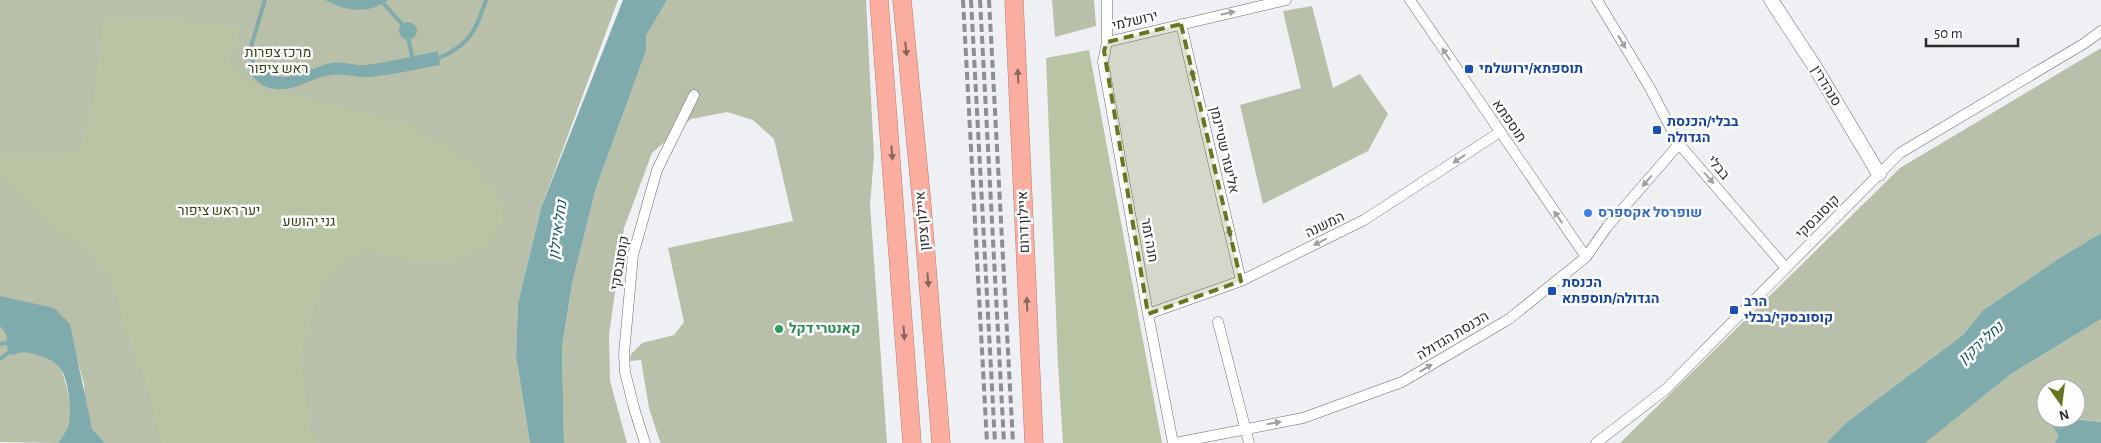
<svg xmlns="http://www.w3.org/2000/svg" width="2101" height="443" viewBox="0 0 2101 443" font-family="'Alegreya Sans',Heebo,sans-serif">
  <rect width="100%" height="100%" fill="#eff0f3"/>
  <path fill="#b8c0a9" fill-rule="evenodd" d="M0,0H618L541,208L518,303L516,356L530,443H105L92,429L85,406L84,384L76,355L61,369C67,386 73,407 68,425C67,431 61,438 58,443L0,442Z
    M667,0H866L874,156L870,205L887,443H661L659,439L649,408L641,360L630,361L631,354L642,343L674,335L684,322L668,248L793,221L774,139L753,120L727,112L691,119L652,153L624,228L609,335L610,381L627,443H564L562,347L572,284L596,188L646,51V36Z
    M1052,0H1094L1096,26L1055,37Z
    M1312,6L1333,88L1360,74L1388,114L1368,151L1263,204L1240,105L1301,88L1283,11Z
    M2101,48V233L2058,259L1982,311L1964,334L1847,422L1826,443H1620L1900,168Z
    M2101,319V422L2073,418L2055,443H1924L2011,374ZM2046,388H2076V418H2046Z"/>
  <path fill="#b8c4a4" d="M104,17L204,23L240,30L229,61L258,87L417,128L475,163L501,203L503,221L487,245L451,260L418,261L369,249L341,264L318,295L300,357L310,429L316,443H162L148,387L127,333L115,289L95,258L67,236L54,232L0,178V155H60L78,150L91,118Z
    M1089,50L1162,443H1063L1058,365L1046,58Z"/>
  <path fill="#80abad" d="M325,0H388C368,15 345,11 325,0Z
    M623,0H667L646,36V51L596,188L572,284L562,347L564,443H530L516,356L518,303L541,208Z
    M399 31a9 9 0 1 1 18 0a9 9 0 1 1-18 0Z
    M438,51L440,65C417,69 393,75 369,77C356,78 344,73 331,75C312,77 297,91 276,89C262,88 254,80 247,68L260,62C278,93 308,67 332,63C343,61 355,66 366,65C390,62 414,56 438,51Z
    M2101,233V319L2011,374L1925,443H1826L1847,422L1964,334L1982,311L2058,259Z
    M0,296L54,308L70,324L92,429L105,443H58C61,438 66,432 68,426C72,413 69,379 60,368C55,361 45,357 37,355C29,352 21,351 14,355L8,353L6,334L0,326Z
    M2068,418L2101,422V443H2055L2059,435L2053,427L2061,420Z"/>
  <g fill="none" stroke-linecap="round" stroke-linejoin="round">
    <path stroke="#80abad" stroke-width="4" d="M383,3L402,24
      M409,41L412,56
      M439,58C470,45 476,30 486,0
      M254,65L249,53L265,0
      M0,344L7,343
      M0,359L8,353"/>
    <defs>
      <path id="street" d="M1107,0V42L1103,62L1148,314L1173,443
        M1410,0L1586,257
        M1597,0L1650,88L1679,144L1786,268
        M1181,24L1241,281
        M1107,42L1286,0
        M1148,314L1241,281L1364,220L1500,132
        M1218,322L1249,443
        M645,443L634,408L625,372L624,354L633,255L657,170L694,95
        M1175,443L1303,418L1402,382L1509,319L1586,257L1607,227L1679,144
        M1596,443L1666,389L1900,153L2085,43L2101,31"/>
      <path id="secondary" d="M1771,0L1815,67L1879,174"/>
      <path id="highway" d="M879,0L912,443
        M902,0L922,206L941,443
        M1014,0L1034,443"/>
    </defs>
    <use href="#street" stroke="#69696c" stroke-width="11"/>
    <use href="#secondary" stroke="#69696c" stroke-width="15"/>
    <use href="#highway" stroke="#b28077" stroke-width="19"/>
    <use href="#street" stroke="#fff" stroke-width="10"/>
    <use href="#secondary" stroke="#fff" stroke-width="14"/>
    <use href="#highway" stroke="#fbada0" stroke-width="18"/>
    <path stroke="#8d8e91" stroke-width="4" stroke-dasharray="8 4" stroke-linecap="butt" d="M963,0L987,443
      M971,0L995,443
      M980,0L1004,443
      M989,0L1013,443"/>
  </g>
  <defs><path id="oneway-solid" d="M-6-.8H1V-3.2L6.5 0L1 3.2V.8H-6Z" transform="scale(1.25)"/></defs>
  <g fill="#9fa0a0">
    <use href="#oneway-solid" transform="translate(1228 13) rotate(-13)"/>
    <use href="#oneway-solid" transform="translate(1622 42) rotate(59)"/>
    <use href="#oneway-solid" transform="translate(1446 54) rotate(-124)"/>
    <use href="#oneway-solid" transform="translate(1193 76) rotate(-103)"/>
    <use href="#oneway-solid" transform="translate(1459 159) rotate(147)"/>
    <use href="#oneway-solid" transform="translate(1709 178) rotate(49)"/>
    <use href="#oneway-solid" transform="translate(1647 181) rotate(131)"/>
    <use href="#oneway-solid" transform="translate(1558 217) rotate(-125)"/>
    <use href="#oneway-solid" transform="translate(1230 234) rotate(-103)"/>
    <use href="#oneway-solid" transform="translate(1320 242) rotate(154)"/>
    <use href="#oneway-solid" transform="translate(1426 368) rotate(-31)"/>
    <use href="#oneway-solid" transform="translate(1274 423) rotate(-10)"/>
  </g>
  <g fill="#886660">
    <use href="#oneway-solid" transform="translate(906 49) rotate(84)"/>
    <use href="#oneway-solid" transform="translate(1018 76) rotate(-93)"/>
    <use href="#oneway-solid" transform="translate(892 153) rotate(86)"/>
    <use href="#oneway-solid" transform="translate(928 280) rotate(85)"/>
    <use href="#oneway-solid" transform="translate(1027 304) rotate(-92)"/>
    <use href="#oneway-solid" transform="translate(904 333) rotate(86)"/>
  </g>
  <path fill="#697521" fill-opacity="0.2" stroke="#697521" stroke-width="4" stroke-dasharray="10 6" stroke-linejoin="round" d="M1181,24L1241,281L1148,314L1104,51L1107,42Z"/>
  <g fill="#1a4fb4" stroke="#fdfdff" stroke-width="2">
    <rect x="1464" y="64" width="10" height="10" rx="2.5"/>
    <rect x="1652" y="125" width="10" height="10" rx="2.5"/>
    <rect x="1547" y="286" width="10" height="10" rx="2.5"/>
    <rect x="1729" y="305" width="10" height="10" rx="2.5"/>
  </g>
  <circle fill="#3f7fe0" stroke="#fdfdff" stroke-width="2" cx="1588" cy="213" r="5"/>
  <circle fill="#2e9e5b" stroke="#fdfdff" stroke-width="2" cx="779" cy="329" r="5"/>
  <g text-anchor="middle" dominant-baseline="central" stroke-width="5" stroke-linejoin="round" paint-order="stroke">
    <g font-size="14" fill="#2a2b2c" stroke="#fdfdff">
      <text transform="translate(1135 21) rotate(-13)">ירושלמי</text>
      <text transform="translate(1826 86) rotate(59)">סנהדרין</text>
      <text transform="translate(1509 121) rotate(55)">תוספתא</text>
      <text transform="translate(1224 150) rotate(77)">אליעזר שטיינמן</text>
      <text transform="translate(1718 168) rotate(49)">בבלי</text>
      <text transform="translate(1818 217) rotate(-45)">קוסובסקי</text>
      <text transform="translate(923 221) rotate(-95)">איילון צפון</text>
      <text transform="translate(1024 222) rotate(-92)">איילון דרום</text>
      <text transform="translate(1325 225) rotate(-26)">המשנה</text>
      <text transform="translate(1149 240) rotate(80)">חנה זמר</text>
      <text transform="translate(620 263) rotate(-80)">קוסובסקי</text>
      <text transform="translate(1453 336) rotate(-31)">הכנסת הגדולה</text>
    </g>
    <g font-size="14" fill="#374614" stroke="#fdfdff">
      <text x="278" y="53">מרכז צפרות<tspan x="278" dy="16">ראש ציפור</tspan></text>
      <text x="219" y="211">יער ראש ציפור</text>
      <text x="309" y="222">גני יהושע</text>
    </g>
    <g font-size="14" font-weight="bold" fill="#164399" stroke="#fdfdff" text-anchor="start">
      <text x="1479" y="69">תוספתא/ירושלמי</text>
      <text x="1667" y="122">בבלי/הכנסת<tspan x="1667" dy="16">הגדולה</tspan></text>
      <text x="1562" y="283">הכנסת<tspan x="1562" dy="16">הגדולה/תוספתא</tspan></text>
      <text x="1744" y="302">הרב<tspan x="1744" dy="16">קוסובסקי/בבלי</tspan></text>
    </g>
    <g font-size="14" font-weight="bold" fill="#366cbe" stroke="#fdfdff" text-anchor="start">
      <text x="1598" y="213">שופרסל אקספרס</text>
    </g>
    <g font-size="14" font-weight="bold" fill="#27864d" stroke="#fdfdff" text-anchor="start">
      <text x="789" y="329">קאנטרי דקל</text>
    </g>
    <g font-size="15" font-style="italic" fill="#185559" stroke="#fdfdff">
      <text transform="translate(558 230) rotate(-82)">נחל איילון</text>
      <text transform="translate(1981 343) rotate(-42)">נחל ירקון</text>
    </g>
  </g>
  <g transform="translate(2061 403) rotate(166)"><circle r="24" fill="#fdfdff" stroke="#a9a9ab"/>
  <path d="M0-4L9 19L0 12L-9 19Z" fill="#697521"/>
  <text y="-8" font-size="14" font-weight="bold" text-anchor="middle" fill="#2a2b2c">N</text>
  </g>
  <path d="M1926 38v8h92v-8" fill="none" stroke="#2a2b2c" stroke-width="2.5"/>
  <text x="1934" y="38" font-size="15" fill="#2a2b2c" stroke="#fdfdff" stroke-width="4" paint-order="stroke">50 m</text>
</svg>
